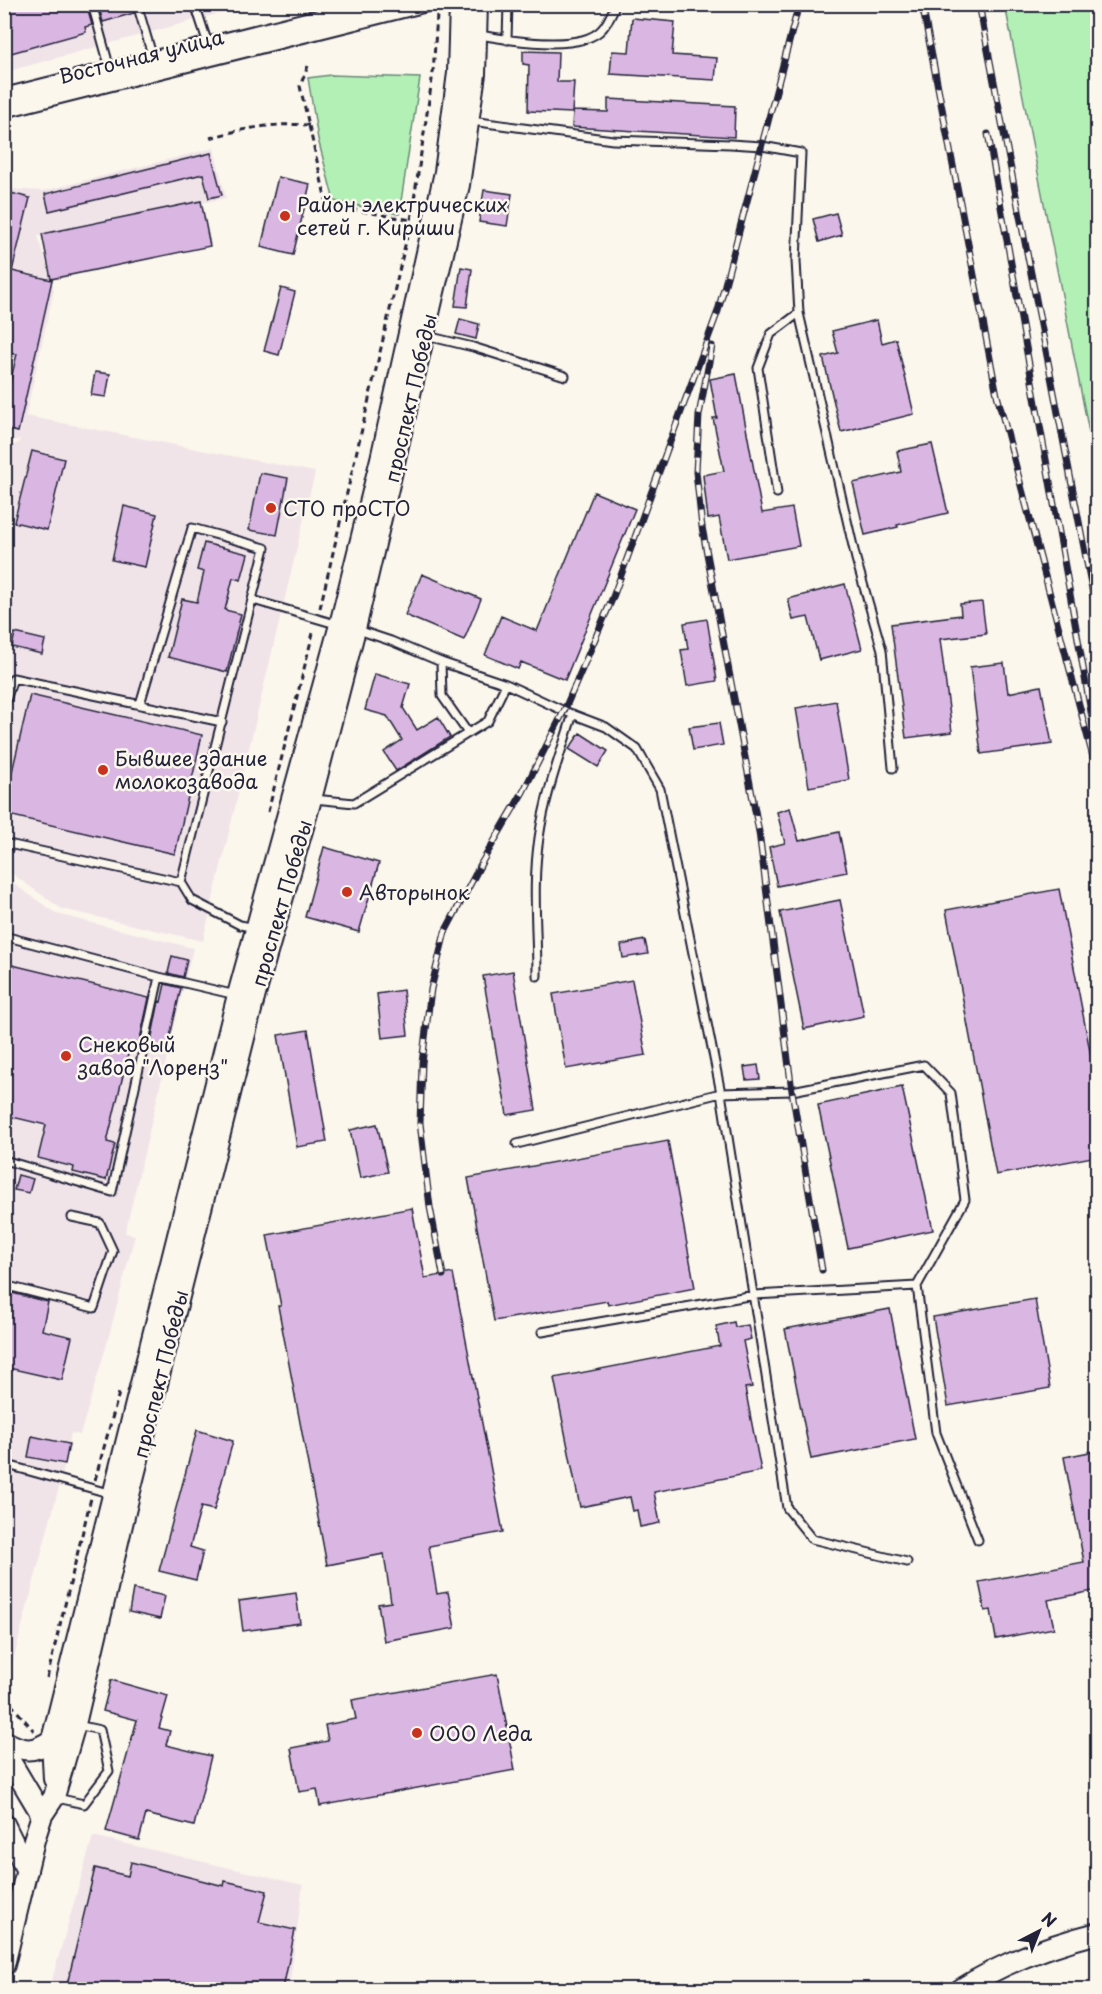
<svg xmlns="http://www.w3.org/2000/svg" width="1102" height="1994" viewBox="0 0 1102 1994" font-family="'Playpen Sans',sans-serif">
  <rect width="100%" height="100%" fill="#fbf7ec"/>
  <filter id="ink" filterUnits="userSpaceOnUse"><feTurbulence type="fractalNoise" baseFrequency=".0167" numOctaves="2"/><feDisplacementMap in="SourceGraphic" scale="12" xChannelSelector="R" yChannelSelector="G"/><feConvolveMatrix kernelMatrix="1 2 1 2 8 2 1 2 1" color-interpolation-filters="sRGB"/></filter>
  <g filter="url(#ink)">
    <path fill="#f1e4e9" d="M5,5H250L5,72Z
      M214,148L226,198L38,236L54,290L25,419L26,416L315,472L203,941L62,909L5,869L4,448L19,443L20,439L5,443L4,226L13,189L43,191Z
      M4,877L57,914L193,948L125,1233L135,1235L106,1347L80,1435L71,1433L65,1464L5,1691Z
      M93,1836L303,1885L289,1989L49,1990Z"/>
    <path fill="#b3f0b6" stroke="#6a8978" stroke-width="1.5" d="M1005,5H1097V473Z
      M331,75L420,78L399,214L334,201L318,139L308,78Z"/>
    <path fill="#dab7e2" stroke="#22223b" stroke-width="1.5" d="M25,4H86L92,25L85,27L86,32L4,55V10Z
      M98,4H132L134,13L103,22Z
      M632,18L675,22L672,55L717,58L715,80L610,74L612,51L629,52Z
      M523,51L558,52L557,82H574L572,113L528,111L529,65L523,64Z
      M608,99L735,106L734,137L572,127L573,111L608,112Z
      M211,153L222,195L209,198L203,174L49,211L45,194Z
      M278,177L310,184L293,255L261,247Z
      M484,190L512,194L507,226L479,222Z
      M11,193L30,198L12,271L52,280L18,432L4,429V408L17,354L4,353V220Z
      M201,201L210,246L51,279L42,234Z
      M836,213L842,235L819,242L813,219Z
      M461,267L472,269L467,307L455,306Z
      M281,288L295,292L279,355L264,351Z
      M460,319L479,324L476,339L456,334Z
      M877,320L882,343L896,339L914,414L841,432L823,357L838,353L832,331Z
      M95,372L110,374L106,397L91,395Z
      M736,374L762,513L792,508L799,546L727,559L719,517L708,519L703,475L724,471L713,418H717L710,379Z
      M932,444L948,513L897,525L898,527L865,535L853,483L901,472L897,451Z
      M32,451L64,459L47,530L14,522Z
      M260,473L288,478L277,535L249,530Z
      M594,492L635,509L565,680L521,662L518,669L485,655L501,616L537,631Z
      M124,506L157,514L145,567L112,560Z
      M204,543L248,554L241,580L233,578L225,610L241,614L227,672L168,657L182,599L197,602L204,572L197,570Z
      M422,574L481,599L464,640L405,615Z
      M845,584L862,649L819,660L808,617L793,620L788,599Z
      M982,602L986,634L940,639L952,732L906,738L891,624L961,615L960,604Z
      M707,619L717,681L687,686L681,650L688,649L684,623Z
      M15,633L45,640L42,654L12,647Z
      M1004,663L1008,693L1041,686L1052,744L981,754L970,667Z
      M375,674L410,684L403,708L417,730L438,717L450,737L396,771L384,752L402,740L387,716L365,710Z
      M30,695L202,735L175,854L4,814V806Z
      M836,701L849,780L809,787L796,708Z
      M719,723L723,745L693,750L689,727Z
      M580,733L608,751L598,767L569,749Z
      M790,808L799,841L839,832L847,872L777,886L769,847L785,843L777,812Z
      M324,847L379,863L359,932L305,917Z
      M1059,889L1098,1093V1156L996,1175L946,910Z
      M840,900L864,1016L804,1029L780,912Z
      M645,940L648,954L623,958L621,945Z
      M172,956L187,960L183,977L168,973Z
      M4,963L149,998L139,1044L131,1042L107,1142L115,1144L106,1180L73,1172L74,1167L38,1158L46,1125L4,1115Z
      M513,971L536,1110L507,1115L483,976Z
      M632,980L646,1055L566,1069L553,994Z
      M165,984L181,988L167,1050L150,1046L159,1001L161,1002Z
      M403,990L408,1035L382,1038L377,994Z
      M308,1030L327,1142L297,1147L278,1035Z
      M758,1065L760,1079L746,1080L744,1067Z
      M902,1087L933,1230L848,1248L818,1105Z
      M377,1124L388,1172L360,1178L350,1130Z
      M668,1141L695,1288L608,1305L607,1301L494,1321L468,1178Z
      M18,1175L33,1179L29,1193L14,1190Z
      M412,1208L425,1278L453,1273L503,1532L429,1546L437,1594L448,1592L455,1628L384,1641L378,1604L391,1602L384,1554L327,1565L278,1306H281L267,1235Z
      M4,1291L48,1302L42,1330L72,1337L62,1380L4,1367Z
      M1035,1299L1050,1388L948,1406L933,1317Z
      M890,1309L915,1439L811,1459L785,1329Z
      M734,1322L735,1327L748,1325L751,1339L743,1341L752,1387L745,1388L761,1471L654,1492L660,1523L640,1527L637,1510L633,1511L630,1497L580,1507L554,1378L720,1346L716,1326Z
      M197,1430L233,1441L214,1510L201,1507L190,1547L203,1551L196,1580L159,1571Z
      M32,1436L69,1444L65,1464L28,1457Z
      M1095,1451L1098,1465V1590L1048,1600L1054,1628L996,1639L991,1610L985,1611L979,1582L1084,1562L1064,1457Z
      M133,1589L165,1596L160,1619L129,1612Z
      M296,1593L300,1623L243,1631L239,1601Z
      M497,1674L515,1770L320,1806L317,1789L299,1792L291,1748L328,1741L325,1725L356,1719L352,1700Z
      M111,1680L168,1696L159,1728L170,1731L166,1745L211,1756L194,1826L146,1814L139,1840L106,1831L137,1720L103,1711Z
      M131,1862L224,1886L225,1881L267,1891L259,1922L295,1930L283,1989H66L95,1868L128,1876Z"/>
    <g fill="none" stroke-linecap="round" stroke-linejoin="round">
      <defs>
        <path id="lane" d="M92,4L107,58
          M137,4L150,48
          M195,4L208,44
          M480,35C508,40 581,53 602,29C608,23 612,12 616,4
          M507,40L508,4
          M471,121L613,140L730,144L762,146L801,153L796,261L799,313L856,559L882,650L893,768
          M427,336L473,347L565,376
          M777,493L758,368L771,334L799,313
          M253,600L339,625
          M358,630L391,641L441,662L506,684L564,711L606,727L637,749L660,789L721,1093L517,1144
          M441,662L442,696L468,733
          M140,704L192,528L265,548L181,882
          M4,707L13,678L222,722
          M314,799L354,803L488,721L506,684
          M4,843L181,882L192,900L240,925L256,928
          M4,936L159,977L236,995
          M537,976C537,930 532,883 539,838C545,795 560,755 573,714
          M4,1160L112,1192L159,977
          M4,1285L94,1308L113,1251L100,1223L72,1217
          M542,1332L754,1295L917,1286
          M4,1464L112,1494
          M907,1562L812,1539L787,1508L721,1093L792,1091L924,1065L951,1093L965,1200L917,1286L936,1433L978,1540
          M57,1798L84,1804L109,1771L100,1730L77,1725"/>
        <path id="street" d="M4,96L370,4
          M4,110L427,4"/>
        <path id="secondary" d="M4,1741C24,1752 33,1753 52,1740
          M4,1751L42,1815
          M54,1779L52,1740L238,995L340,625L381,459L445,172L458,73L460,4
          M4,1824L27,1871
          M4,1965L34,1840L42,1815L54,1797L75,1724L128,1499L254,998L311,799L355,629L459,185L475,74L477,4
          M960,1990C1002,1963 1050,1945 1098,1933"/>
      </defs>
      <use href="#lane" stroke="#22223b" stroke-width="11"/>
      <use href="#street" stroke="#22223b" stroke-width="18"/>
      <use href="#secondary" stroke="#22223b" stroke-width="24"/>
      <path stroke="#22223b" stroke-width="3" stroke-dasharray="6 4.5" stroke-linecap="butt" d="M308,66L300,86L327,205L411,220
        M210,138C244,128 275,123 309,125
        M320,608L411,220L433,73L437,15
        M268,812L314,629
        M95,1480L119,1393
        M47,1678L91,1498
        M4,1696L34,1731
        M933,1990L944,1982"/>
      <use href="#lane" stroke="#fbf7ec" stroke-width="7"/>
      <use href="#street" stroke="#fbf7ec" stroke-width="14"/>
      <use href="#secondary" stroke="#fbf7ec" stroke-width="20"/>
      <defs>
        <path id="rail" d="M922,4L997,395L1098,776
          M979,4L1098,620
          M988,134L1096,740
          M712,346L699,415L696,472L702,527L759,832L792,1091L822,1270
          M443,1275L430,1207L420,1123L422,1063L431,989L445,932L482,862L523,792L564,711L613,597L718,311L799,4"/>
      </defs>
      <use href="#rail" stroke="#22223b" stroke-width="7"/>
      <use href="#rail" stroke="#fbf7ec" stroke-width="4.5" stroke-dasharray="14" stroke-linecap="butt"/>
    </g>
  </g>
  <g fill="#c8321e" stroke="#fbf7ec" stroke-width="2">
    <circle cx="285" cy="216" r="6"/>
    <circle cx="271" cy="508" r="6"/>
    <circle cx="103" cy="770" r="6"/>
    <circle cx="347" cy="892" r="6"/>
    <circle cx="66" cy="1056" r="6"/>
    <circle cx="417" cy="1733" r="6"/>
  </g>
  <g text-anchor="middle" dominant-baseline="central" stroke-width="5" stroke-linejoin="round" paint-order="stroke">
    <g font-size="20" fill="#22223b" stroke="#fbf7ec">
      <text transform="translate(141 56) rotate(-14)">Восточная улица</text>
      <text transform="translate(410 398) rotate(-77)">проспект Победы</text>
      <text transform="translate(281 903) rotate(-74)">проспект Победы</text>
      <text transform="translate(160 1374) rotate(-76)">проспект Победы</text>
    </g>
    <g font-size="20" fill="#22223b" stroke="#fbf7ec" text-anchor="start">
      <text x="297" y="204">Район электрических<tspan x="297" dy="23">сетей г. Кириши</tspan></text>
      <text x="283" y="508">СТО проСТО</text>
      <text x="115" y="758">Бывшее здание<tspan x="115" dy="23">молокозавода</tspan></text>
      <text x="359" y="892">Авторынок</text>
      <text x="78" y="1044">Снековый<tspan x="78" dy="23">завод "Лоренз"</tspan></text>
      <text x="429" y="1733">ООО Леда</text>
    </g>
  </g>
  <rect width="1102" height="1994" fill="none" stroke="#fbf7ec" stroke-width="24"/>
  <rect x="12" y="12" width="1078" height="1970" fill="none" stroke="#22223b" stroke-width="2" filter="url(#ink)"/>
  <g transform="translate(1039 1931) rotate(42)" stroke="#fbf7ec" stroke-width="4.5" paint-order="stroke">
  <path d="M0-4.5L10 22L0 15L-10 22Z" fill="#22223b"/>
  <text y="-9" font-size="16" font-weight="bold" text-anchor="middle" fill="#22223b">N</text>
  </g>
</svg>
